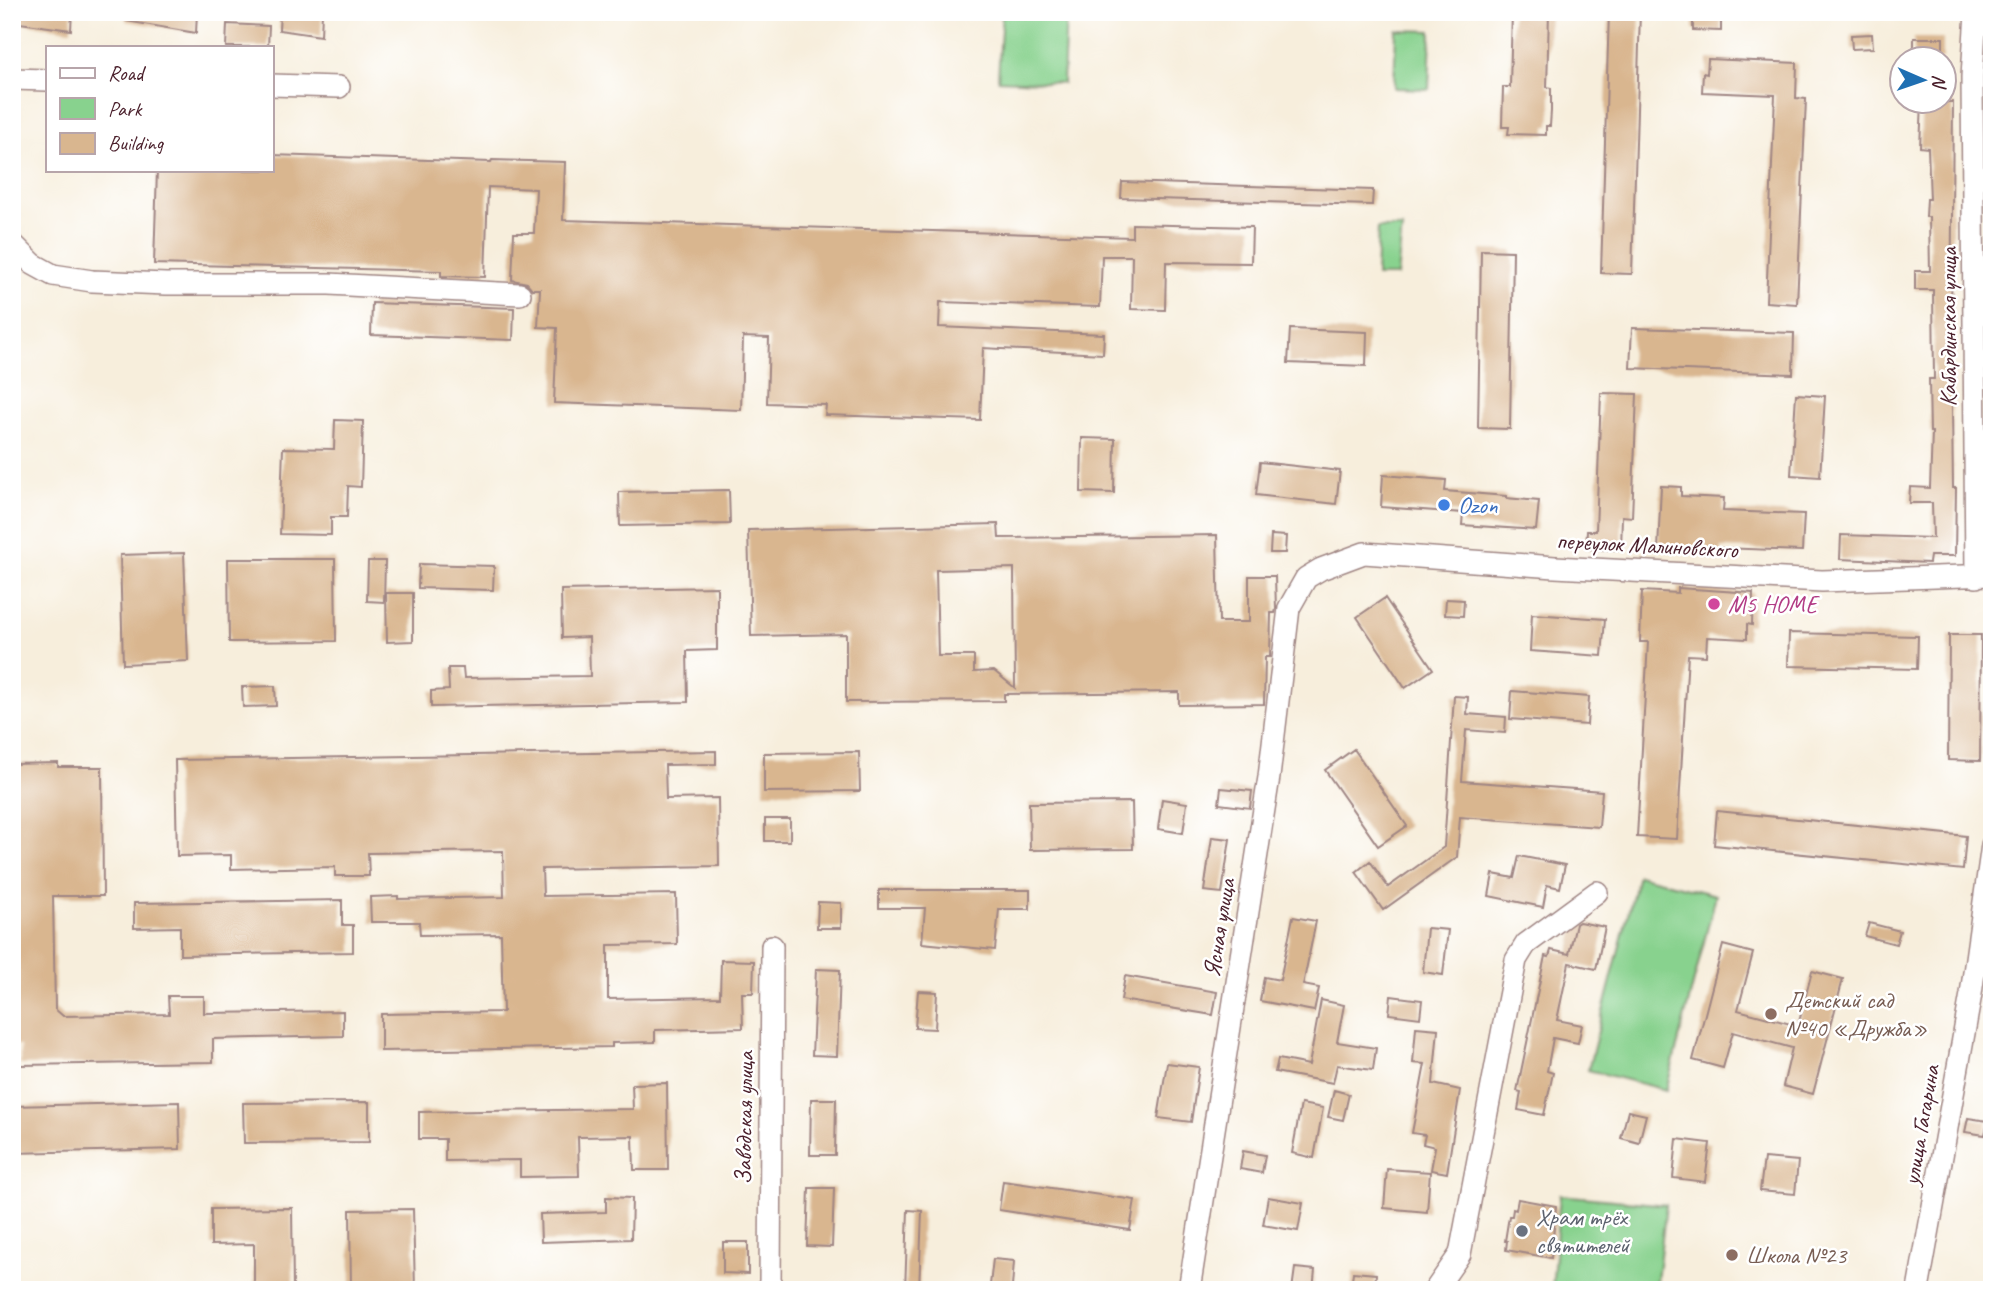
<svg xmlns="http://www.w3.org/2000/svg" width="2004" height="1302" viewBox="0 0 2004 1302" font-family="Caveat,sans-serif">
  <rect width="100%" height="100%" fill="#fff"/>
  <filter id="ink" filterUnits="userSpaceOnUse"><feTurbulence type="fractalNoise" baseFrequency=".0143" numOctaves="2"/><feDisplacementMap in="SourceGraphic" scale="14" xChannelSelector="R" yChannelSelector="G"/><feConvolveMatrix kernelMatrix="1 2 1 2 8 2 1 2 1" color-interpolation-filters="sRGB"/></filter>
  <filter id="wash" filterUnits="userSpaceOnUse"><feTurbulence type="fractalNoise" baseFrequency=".00686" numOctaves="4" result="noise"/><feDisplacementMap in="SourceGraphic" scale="28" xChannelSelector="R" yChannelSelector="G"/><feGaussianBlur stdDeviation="1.57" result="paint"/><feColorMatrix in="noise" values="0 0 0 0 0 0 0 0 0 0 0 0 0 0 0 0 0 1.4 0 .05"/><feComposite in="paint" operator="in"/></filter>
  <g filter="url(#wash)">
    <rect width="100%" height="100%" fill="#f7eedc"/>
    <path fill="#88d28e" stroke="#69785c" stroke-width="2" d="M1002,12H1066L1063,83L998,80Z
      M1396,30L1431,31L1429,89L1394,88Z
      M1378,228H1402L1397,276H1376Z
      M1638,875L1716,895L1666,1090L1588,1070Z
      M1560,1195L1666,1205L1656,1290H1552Z"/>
    <g id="blocks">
      <path fill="#d9b68f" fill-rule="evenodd" d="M12,12H72L71,30L12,22Z
        M127,12H197L196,33L126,21Z
        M280,12H322L321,36L279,30Z
        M1512,12H1549L1547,87L1551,88V111L1550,126H1546V135L1508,134L1509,127H1502L1503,87H1510Z
        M1609,12H1640L1632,274L1601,273Z
        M1693,15L1721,16V31L1693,30Z
        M227,24L269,26L268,47H226Z
        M1872,34L1873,48L1852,49L1851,35Z
        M1914,38H1943V59H1914Z
        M1708,59L1797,63L1796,98L1806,99L1797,304L1766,302L1775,95L1702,92L1703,73L1707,74Z
        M1922,102H1953L1951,330L1953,488H1956L1955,556H1930L1929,563L1840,559L1841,535L1933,538L1932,503H1909L1910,487L1930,488L1932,432H1930L1929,379H1934L1933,290H1915V271H1930L1929,217H1926L1927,199H1930L1928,148L1920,147Z
        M271,155L491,162L492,160L565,162L563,220L1132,237V224L1252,227L1251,263L1166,262L1165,310L1131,309L1132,256H1102L1100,307L940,302L939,327L1104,334L1103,354L983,348L980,420L825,415L826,405L767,403L769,338L743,337L741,410L554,403L557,328L538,327L540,289H532L527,283L512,280L514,233H534L536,189L488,187L485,277L441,276V271L154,264L157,170H271Z
        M1122,182L1373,190L1372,205L1121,198Z
        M1481,250L1513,251L1510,429L1478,428Z
        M372,303L514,308L513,340L371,335Z
        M1632,328L1794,333L1793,374L1630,368Z
        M1290,329L1367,332L1366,366L1288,363Z
        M1601,393L1637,394L1632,517L1622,516L1621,550L1586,549L1587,531H1596Z
        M1796,394L1825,396L1820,477L1791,475Z
        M335,420L363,421L361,487L348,486L347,517H331V535L280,534L283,448L334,449Z
        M1082,438L1115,439L1114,493L1081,492Z
        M1260,462L1340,471L1336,504L1256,495Z
        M1383,475L1446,480L1445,491L1506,496V498L1539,501L1536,530L1462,525L1463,513L1381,507Z
        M1661,486L1681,487V496L1724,498L1723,511L1804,514L1802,551L1721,548V553L1658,550Z
        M729,490L730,524L620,526L619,492Z
        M998,524L999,538L1217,535L1219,622H1249V576H1275L1276,609L1275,613H1271L1270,657H1265L1264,704L1179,705V692L1004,694V701L846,702V634L751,636L748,530ZM1014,568L1015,688L994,671L974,672V656H938L936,570Z
        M1271,535L1286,536L1285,553H1270Z
        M184,553L188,661L123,664L120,555Z
        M228,559H335L336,641L229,642Z
        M368,561H385L384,602L367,601Z
        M419,564L494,566L493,590L418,588Z
        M717,587V650L687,651L688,702L431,707V691L449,690L448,668H463L464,678L590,676L589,637L562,638L561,590Z
        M1678,588L1753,593L1752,625L1747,624V639L1707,637L1706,656L1688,655L1677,839L1637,837L1648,642H1640L1642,591L1678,593Z
        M386,593H413V641L387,642Z
        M1385,598L1433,669L1405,688L1357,617Z
        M1446,599L1464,600L1463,616L1445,615Z
        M1532,614L1605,619L1602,656L1530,651Z
        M1789,633L1918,636L1917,669L1788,666Z
        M1949,635H1981L1980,761L1948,760Z
        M275,686L276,706L243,707L242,687Z
        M1512,691L1589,697L1587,725L1510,719Z
        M1454,696L1468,697L1467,714L1506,717L1505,733L1466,730L1462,781L1602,791L1599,827L1460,817L1457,857L1383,910L1356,872L1370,861L1388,887L1444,847Z
        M1354,749L1407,826L1378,846L1325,770Z
        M716,751V764L665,765L666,799L718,798L719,866L542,869L543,896L676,894L677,944L608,945V999L720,997L721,960L754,961L753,993H742L743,1028L655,1030V1042L612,1043V1047L381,1051V1014L503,1012L501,934L420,935L419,922H371L370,897L398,896V899L504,897L503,851L368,853L369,876H335V867L231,869V855L177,856L175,760Z
        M859,752L860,791L764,792V753Z
        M58,763V767H102L103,896H53L55,1009L63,1016L169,1014L168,996H204V1013L343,1011V1036L213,1039V1062L20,1065V1046H12V764Z
        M1221,788L1252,791L1250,808L1219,804Z
        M1162,799L1187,803L1183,833L1158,829Z
        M1132,802L1133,849L1030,850L1029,803Z
        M1717,811L1966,836L1963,870L1714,845Z
        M765,819H790V841H765Z
        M1212,837L1230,839L1222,893L1204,891Z
        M1519,856L1565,865L1560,888L1547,885L1543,907L1489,896L1493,874L1514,878Z
        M879,890H1030V909H999L995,950L922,943L925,908H879Z
        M342,900V925H353V952L180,955V927L134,928V903Z
        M818,902L841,903V928H817Z
        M1293,917L1316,921L1303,985L1319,988L1314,1011L1260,1001L1264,977L1280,980Z
        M1579,922L1605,927L1596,969L1569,963L1557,1020L1582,1025L1578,1043L1553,1038L1547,1071L1553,1073L1544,1115L1518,1110L1521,1092L1517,1091L1545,956L1549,957L1551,950L1569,954L1576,924Z
        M1869,923L1900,931L1896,944L1865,936Z
        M1427,928L1448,930L1443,975L1423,972Z
        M1723,945L1753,953L1738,1010L1798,1026L1812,971L1843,979L1813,1094L1783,1086L1792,1048L1733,1032L1723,1068L1693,1060Z
        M816,969L840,970L837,1056L812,1055Z
        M1125,976L1217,992L1213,1015L1121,1000Z
        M918,991L937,992L935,1029L915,1028Z
        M1391,996L1422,1000L1420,1018L1389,1014Z
        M1321,1000L1344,1005L1337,1042L1376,1048L1373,1070L1337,1065L1333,1083L1275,1072L1278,1059L1309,1065Z
        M1416,1027L1438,1029L1433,1084L1460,1090L1447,1173L1431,1170L1435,1147L1423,1144L1425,1135L1412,1133L1425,1064L1413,1063Z
        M1167,1063L1199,1067L1191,1122L1158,1118Z
        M667,1083L668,1170H634L633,1136L578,1137L579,1176L520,1177V1160L445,1161V1139H419V1112L633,1109L632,1084Z
        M1334,1090L1349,1094L1343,1120L1328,1117Z
        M811,1099H836L835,1155H810Z
        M179,1102L180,1149L12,1153V1106Z
        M369,1102V1142L244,1143L243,1103Z
        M1301,1104L1323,1108L1314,1158L1292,1153Z
        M1628,1111L1646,1115L1639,1143L1621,1138Z
        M1968,1118L1988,1121L1985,1135L1965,1132Z
        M1677,1139L1710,1143L1705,1182L1673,1178Z
        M1243,1151L1265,1155L1262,1173L1240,1169Z
        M1764,1158L1798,1161L1795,1194L1760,1191Z
        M1387,1169L1430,1172L1427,1212L1384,1208Z
        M1003,1181L1135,1200L1130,1230L999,1210Z
        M809,1188H834L832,1247L807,1246Z
        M606,1197L632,1198L631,1239L541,1242L540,1214L606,1212Z
        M1268,1197L1303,1203L1298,1231L1263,1225Z
        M1518,1199L1556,1206L1551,1258L1506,1250L1507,1241H1505L1509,1216H1512L1513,1209L1516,1210Z
        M292,1208L293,1290H254V1244L211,1245V1209Z
        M413,1209L415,1290H351L350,1210Z
        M908,1210L922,1211L919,1290H905Z
        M723,1242H748V1274L723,1273Z
        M993,1259L1014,1261L1012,1287L990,1285Z
        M1295,1268L1315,1270L1313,1290H1292Z
        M1353,1272L1376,1274L1375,1290H1351Z"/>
    </g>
  </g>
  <g filter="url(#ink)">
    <use href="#blocks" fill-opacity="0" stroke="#a08684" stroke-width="2"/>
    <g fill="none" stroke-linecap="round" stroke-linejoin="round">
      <defs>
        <path id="street" d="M12,79L47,80
          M271,85L339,87
          M12,243L33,264L53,275L92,281L166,284H329L520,294
          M1976,577L1972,77L1976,12
          M770,1290L772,946
          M1189,1290L1269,777L1289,608L1306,578L1321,569L1364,553L1555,567L1822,581L1992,575
          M1435,1290L1460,1254L1516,960L1526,944L1597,892
          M1918,1290L1971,994L1992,845"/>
      </defs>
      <use href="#street" stroke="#a08684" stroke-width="24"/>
      <use href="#street" stroke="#fff" stroke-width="21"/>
    </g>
  </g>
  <circle fill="#3f7fe0" stroke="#fff" stroke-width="2.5" cx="1444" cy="505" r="7"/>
  <circle fill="#d1479c" stroke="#fff" stroke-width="2.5" cx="1714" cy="604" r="7"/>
  <g fill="#8d6e63" stroke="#fff" stroke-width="2.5">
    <circle cx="1771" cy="1014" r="7"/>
    <circle cx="1732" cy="1255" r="7"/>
  </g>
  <circle fill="#6b7280" stroke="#fff" stroke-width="2.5" cx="1522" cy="1231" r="7"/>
  <g text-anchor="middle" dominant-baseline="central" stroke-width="5" stroke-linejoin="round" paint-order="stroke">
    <g font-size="24" fill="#4a1f2b" stroke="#fff">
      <text transform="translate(1948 327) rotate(-90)">Кабардинская улица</text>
      <text transform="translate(1647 545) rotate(3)">переулок Малиновского</text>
      <text transform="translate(1219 928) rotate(-81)">Ясная улица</text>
      <text transform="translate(744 1118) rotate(-89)">Заводская улица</text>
      <text transform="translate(1921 1125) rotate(-80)">улица Гагарина</text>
    </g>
    <g font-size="24" fill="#366cbe" stroke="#fff" text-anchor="start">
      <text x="1458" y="505">Ozon</text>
    </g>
    <g font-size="24" fill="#b23c85" stroke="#fff" text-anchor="start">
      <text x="1728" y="604">M5 HOME</text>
    </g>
    <g font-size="24" fill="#785e54" stroke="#fff" text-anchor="start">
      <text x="1785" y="1000">Детский сад<tspan x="1785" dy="28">№40 «Дружба»</tspan></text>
      <text x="1746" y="1255">Школа №23</text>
    </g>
    <g font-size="24" fill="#5b616d" stroke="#fff" text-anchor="start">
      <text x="1536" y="1217">Храм трёх<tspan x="1536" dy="28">святителей</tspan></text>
    </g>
  </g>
  <rect width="2004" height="1302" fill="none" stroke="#fff" stroke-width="42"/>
  <rect x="46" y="46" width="228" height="126" fill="#ffffff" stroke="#b7a5aa" stroke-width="2"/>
  <rect x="60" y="68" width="35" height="10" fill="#ffffff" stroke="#b7a5aa" stroke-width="2"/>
  <text x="108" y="80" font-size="21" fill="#4a1f2b">Road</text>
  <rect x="60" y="98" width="35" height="21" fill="#88d28e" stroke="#b7a5aa" stroke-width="2"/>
  <text x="108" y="116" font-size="21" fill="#4a1f2b">Park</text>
  <rect x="60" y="133" width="35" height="21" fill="#d9b68f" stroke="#b7a5aa" stroke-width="2"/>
  <text x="108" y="150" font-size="21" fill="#4a1f2b">Building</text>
  <g transform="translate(1923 80) rotate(92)"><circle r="33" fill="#ffffff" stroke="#b7a5aa" stroke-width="2"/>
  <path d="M0-5L12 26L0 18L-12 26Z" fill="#1f6fb2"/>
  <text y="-10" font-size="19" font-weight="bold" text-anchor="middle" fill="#4a1f2b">N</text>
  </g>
</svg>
